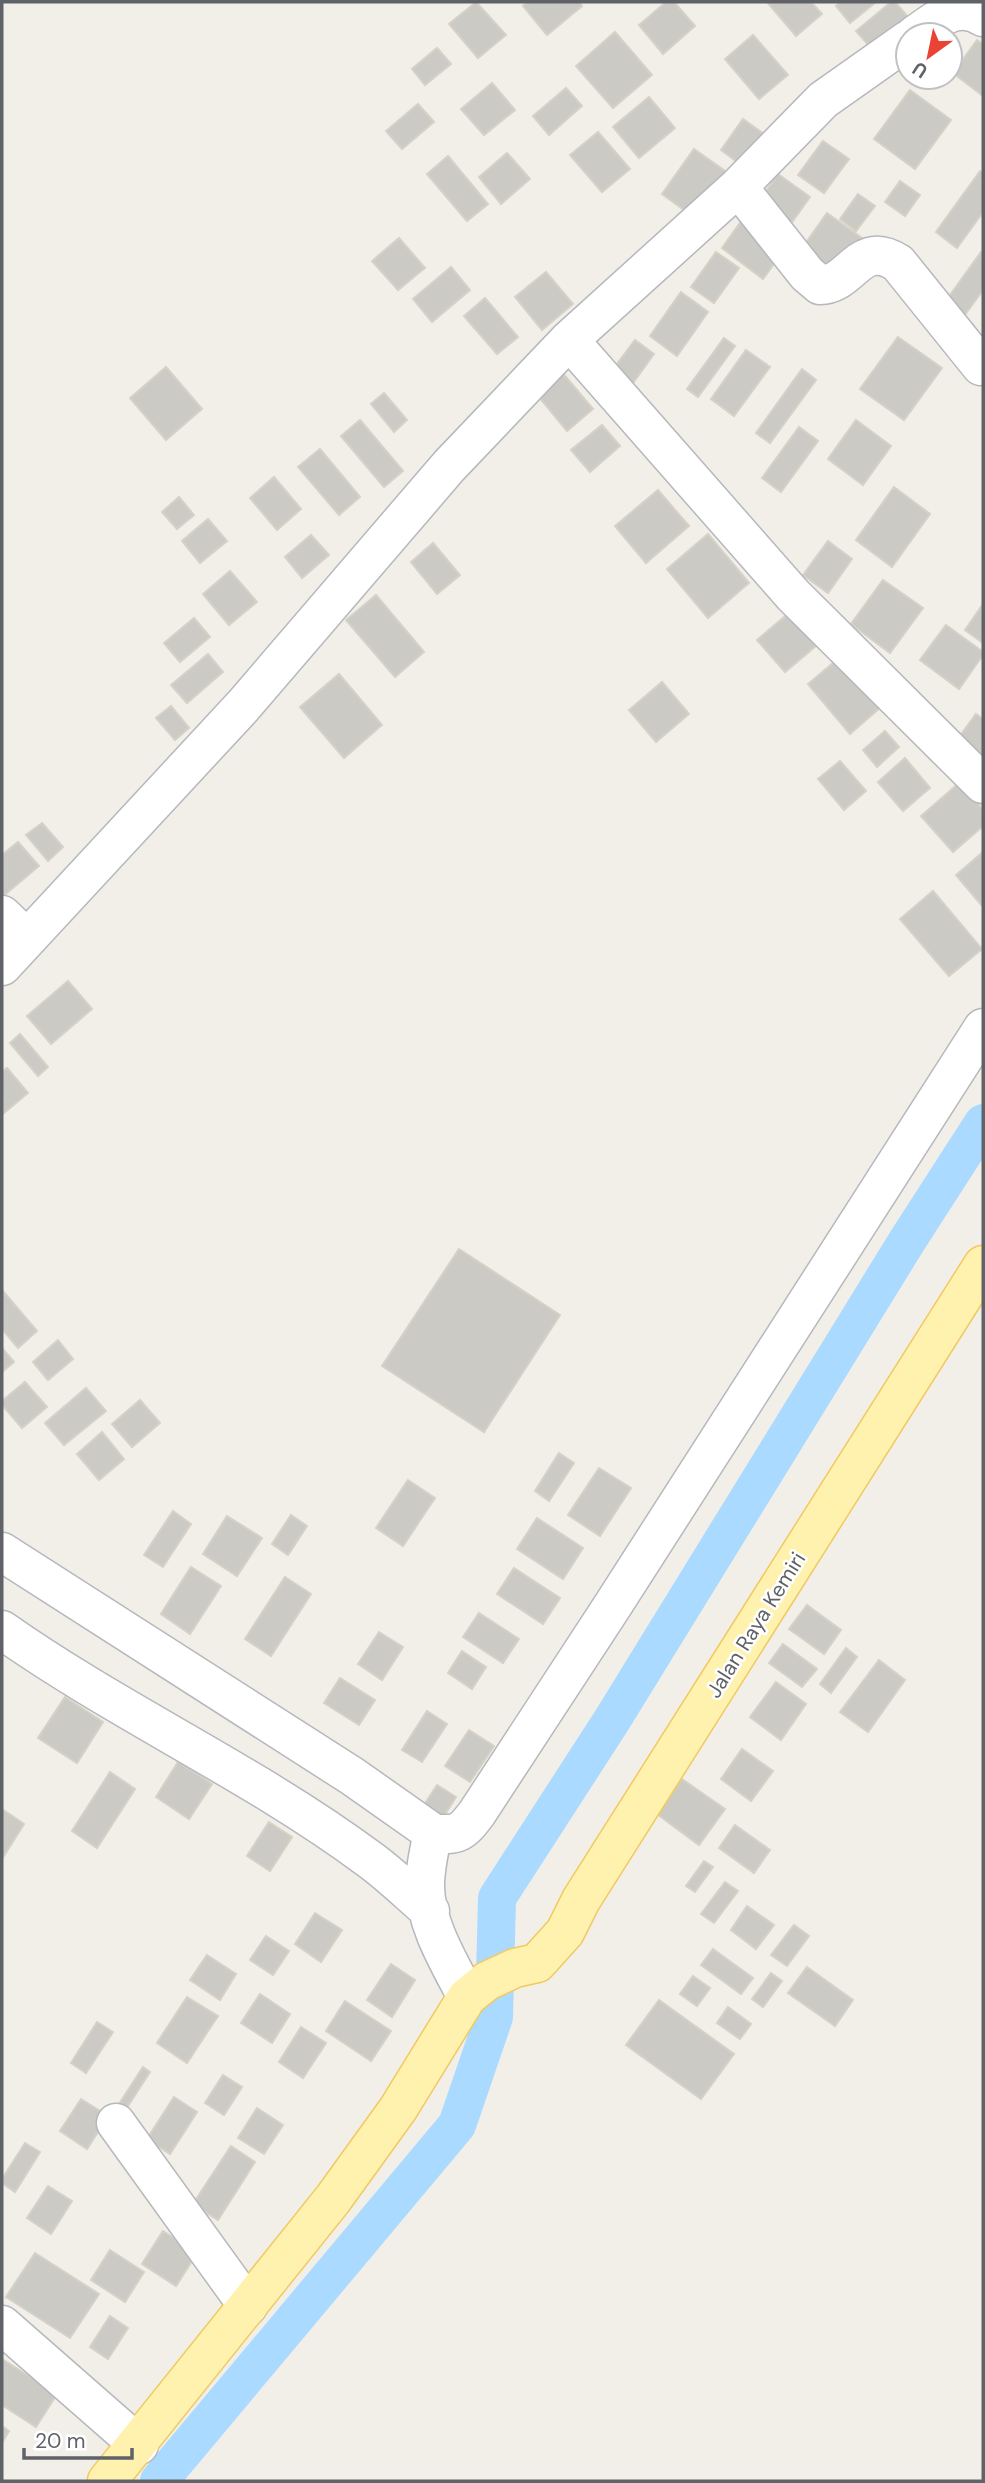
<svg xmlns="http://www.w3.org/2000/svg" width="985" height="2483" viewBox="0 0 985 2483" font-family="'DM Sans',sans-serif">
  <rect width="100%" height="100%" fill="#f1efe8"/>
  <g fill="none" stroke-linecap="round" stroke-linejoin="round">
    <path stroke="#aadaff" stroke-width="38" d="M159,2481L457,2125L494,2017L497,1898L612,1720L907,1241L983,1123"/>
  </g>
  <path fill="#cccac5" stroke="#d6d1c6" stroke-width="2" d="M476,2L506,35L478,58L449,24Z
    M528,2H579L582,6L547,35L523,6Z
    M666,2H674L695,26L663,54L639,25Z
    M767,2H811L822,14L796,36Z
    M841,2H876L850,23L836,6Z
    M891,2H895L909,18L872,49L856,31Z
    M615,32L652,75L613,108L576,66Z
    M753,35L788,75L759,99L725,59Z
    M977,40L983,44V96L953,73Z
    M437,48L451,64L425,85L412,69Z
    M492,83L515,110L484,135L461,109Z
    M566,88L582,106L549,135L533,116Z
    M910,90L951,120L915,169L874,139Z
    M649,97L675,128L639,158L613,127Z
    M418,104L434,122L402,149L386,131Z
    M743,119L771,139L748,170L721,150Z
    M598,132L630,169L602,192L570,155Z
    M823,141L849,159L824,193L798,175Z
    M694,149L731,175L698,220L662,194Z
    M507,153L530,179L501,204L479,177Z
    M448,156L488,204L467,221L427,174Z
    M980,171L983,173V212L957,248L936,232Z
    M778,174L810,197L790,225L759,201Z
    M900,181L920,195L905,216L885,202Z
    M858,194L875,206L856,231L840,219Z
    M827,213L862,238L832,279L798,254Z
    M742,220L784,250L763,279L722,248Z
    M399,238L425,268L398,290L372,261Z
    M716,252L739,268L714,303L691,287Z
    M981,252L983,253V290L964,316L945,302Z
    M451,267L470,290L432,322L413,299Z
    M546,272L573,304L542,330L515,297Z
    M681,292L708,312L677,356L650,336Z
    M485,298L518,337L497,354L464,316Z
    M898,337L942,368L904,420L860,389Z
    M724,338L735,346L698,397L687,389Z
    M635,340L654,354L625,394L605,380Z
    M746,350L770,367L734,416L711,399Z
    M166,367L202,409L166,440L130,398Z
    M802,369L816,380L770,443L756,433Z
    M560,370L593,409L567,431L534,391Z
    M384,393L407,420L394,432L371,404Z
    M360,420L403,471L384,487L341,436Z
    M856,420L891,446L863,485L828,459Z
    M602,425L620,446L590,472L571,450Z
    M799,427L818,441L781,492L762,478Z
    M320,449L360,497L339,515L298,467Z
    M274,477L301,509L277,530L250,498Z
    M894,487L930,514L892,567L856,540Z
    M658,490L689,526L646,563L615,526Z
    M179,497L194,515L177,529L162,512Z
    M208,519L227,541L200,563L182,541Z
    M708,534L749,583L708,618L667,569Z
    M311,535L329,555L302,578L285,557Z
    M828,541L852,559L828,593L803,575Z
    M433,543L460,575L437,594L411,562Z
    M230,571L257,602L229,625L203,594Z
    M883,580L923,608L890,653L851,624Z
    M376,595L424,652L395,677L346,620Z
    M983,604V643L965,630Z
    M790,612L817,645L785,672L757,640Z
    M194,618L210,637L180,662L164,643Z
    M946,625L983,652V655L959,689L920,660Z
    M208,654L223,672L187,703L171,685Z
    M839,658L881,707L850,734L808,684Z
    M339,674L382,725L344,758L300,707Z
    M662,682L689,714L656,742L629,710Z
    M171,706L189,728L175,740L156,718Z
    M976,714L983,719V762L954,744Z
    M885,731L899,747L877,767L863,750Z
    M905,758L930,788L903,811L878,782Z
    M840,761L866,791L844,810L818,779Z
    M959,783L983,810V826L953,852L921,816Z
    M42,823L63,847L48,861L26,835Z
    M18,842L39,866L2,897V855Z
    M983,852V907L956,875Z
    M933,891L982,949L949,976L900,919Z
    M68,981L92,1009L51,1044L27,1016Z
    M20,1034L48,1067L38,1076L10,1043Z
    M7,1068L28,1093L3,1114L2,1072Z
    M459,1249L560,1315L484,1432L382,1366Z
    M2,1290L37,1331L18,1348L2,1329Z
    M58,1340L73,1359L48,1380L33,1362Z
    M2,1348L14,1362L2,1372Z
    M25,1382L47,1407L22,1428L2,1405V1401Z
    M86,1388L106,1411L64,1445L45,1423Z
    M140,1400L160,1423L132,1447L112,1424Z
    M102,1432L124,1459L99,1480L77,1454Z
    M559,1453L574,1463L549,1501L535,1491Z
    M599,1468L631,1488L600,1536L568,1515Z
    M408,1480L435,1498L403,1546L376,1528Z
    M173,1511L191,1524L163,1567L144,1555Z
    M291,1515L307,1526L288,1555L272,1544Z
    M227,1516L262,1538L237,1576L203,1554Z
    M537,1518L583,1548L563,1579L517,1549Z
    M191,1567L221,1586L190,1634L161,1614Z
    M514,1568L560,1598L543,1624L497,1594Z
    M285,1577L311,1594L271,1656L245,1639Z
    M807,1605L841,1630L824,1654L789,1629Z
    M479,1613L519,1639L503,1663L463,1637Z
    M379,1632L403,1647L382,1680L358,1664Z
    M783,1644L817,1669L802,1687L769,1663Z
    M846,1648L857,1657L831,1693L820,1684Z
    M462,1651L486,1667L472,1689L448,1673Z
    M879,1660L905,1680L868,1732L840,1712Z
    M340,1678L375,1700L359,1725L324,1703Z
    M776,1682L806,1704L781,1740L750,1717Z
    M65,1697L103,1722L77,1763L38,1738Z
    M427,1711L447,1724L422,1762L402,1750Z
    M469,1730L494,1746L470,1782L445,1766Z
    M742,1749L773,1771L751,1801L721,1779Z
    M178,1762L212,1784L189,1819L156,1797Z
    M110,1772L135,1789L97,1848L72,1831Z
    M682,1779L725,1809L699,1845L657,1814Z
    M437,1785L456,1797L435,1830L416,1817Z
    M2,1809L24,1824L2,1859Z
    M269,1822L292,1837L270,1871L247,1856Z
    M735,1825L770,1850L754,1873L719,1848Z
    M704,1861L713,1867L695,1892L686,1886Z
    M725,1882L738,1891L714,1923L701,1914Z
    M747,1906L774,1925L756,1949L731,1930Z
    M315,1913L342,1930L321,1962L295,1944Z
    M794,1925L809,1936L787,1966L771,1955Z
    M266,1936L289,1951L273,1975L250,1960Z
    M713,1949L753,1978L741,1994L701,1965Z
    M207,1955L236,1974L220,2000L190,1980Z
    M391,1964L415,1980L392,2017L367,2000Z
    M807,1967L853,2000L835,2026L788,1993Z
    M771,1973L782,1981L763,2007L752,1999Z
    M693,1976L710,1988L697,2006L680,1994Z
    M260,1994L290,2014L272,2043L241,2023Z
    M187,1997L218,2016L187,2063L157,2043Z
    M659,2000L734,2054L701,2099L626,2045Z
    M345,2001L391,2031L371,2061L326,2031Z
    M728,2007L751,2024L740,2039L717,2023Z
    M97,2022L113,2032L86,2073L71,2063Z
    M301,2027L326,2043L303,2078L279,2062Z
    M143,2067L150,2072L126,2109L119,2104Z
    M223,2075L242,2087L224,2115L205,2103Z
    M174,2097L197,2112L170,2154L147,2139Z
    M81,2099L108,2116L87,2149L60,2131Z
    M257,2108L283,2125L264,2154L238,2138Z
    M25,2143L40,2152L15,2192L2,2183V2179Z
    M231,2146L255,2162L218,2220L193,2204Z
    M48,2186L72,2201L51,2234L27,2218Z
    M163,2231L197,2253L176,2286L142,2264Z
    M110,2250L144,2272L125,2302L91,2280Z
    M35,2253L99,2294L70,2338L6,2297Z
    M110,2316L128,2328L108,2359L90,2347Z
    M2,2359L57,2394L36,2427L2,2405Z
    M2,2426L9,2431L2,2443Z"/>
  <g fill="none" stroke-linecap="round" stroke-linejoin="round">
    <defs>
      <path id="minor" d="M915,35C937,20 957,0 983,17
        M738,187L807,274L820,285C852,285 859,238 898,263L981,366
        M569,340L793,595L983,784
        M2,915L27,939
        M2,966L243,706L449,466L569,340L738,187L823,100L908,40
        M2,1552L352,1776L433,1833C429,1850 425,1869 425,1886C425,1924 450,1964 467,1997
        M2,1630C120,1713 253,1773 369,1859C390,1874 410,1894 430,1911
        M433,1833C458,1836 462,1833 477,1813L613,1605L983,1028
        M116,2123L248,2306
        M2,2325L139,2445"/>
      <path id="major" d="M107,2481L333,2199L398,2109L467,1997L487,1981L515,1968L537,1963L565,1932L581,1900L983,1265"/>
    </defs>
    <use href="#minor" stroke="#b5b8bc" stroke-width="41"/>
    <use href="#major" stroke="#f2c960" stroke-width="41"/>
    <use href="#minor" stroke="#fff" stroke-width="38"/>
    <use href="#major" stroke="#fff2af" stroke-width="38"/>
  </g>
  <g text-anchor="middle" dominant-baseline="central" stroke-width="5" stroke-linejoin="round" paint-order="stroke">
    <g font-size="21" fill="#5f6368" stroke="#fff">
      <text transform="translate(756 1625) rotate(-58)">Jalan Raya Kemiri</text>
    </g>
  </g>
  <rect width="985" height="2483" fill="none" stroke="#5f6368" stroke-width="7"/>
  <g transform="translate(929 56) rotate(213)"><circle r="33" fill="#ffffff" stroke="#bfc1c3" stroke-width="2"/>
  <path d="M0-5L12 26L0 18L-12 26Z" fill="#ea4335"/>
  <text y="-10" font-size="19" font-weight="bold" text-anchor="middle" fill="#5f6368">U</text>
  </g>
  <path d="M24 2448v10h108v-10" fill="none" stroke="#5f6368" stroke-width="3.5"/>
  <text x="35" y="2448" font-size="21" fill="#5f6368" stroke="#ffffff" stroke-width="5" paint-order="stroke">20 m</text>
</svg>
